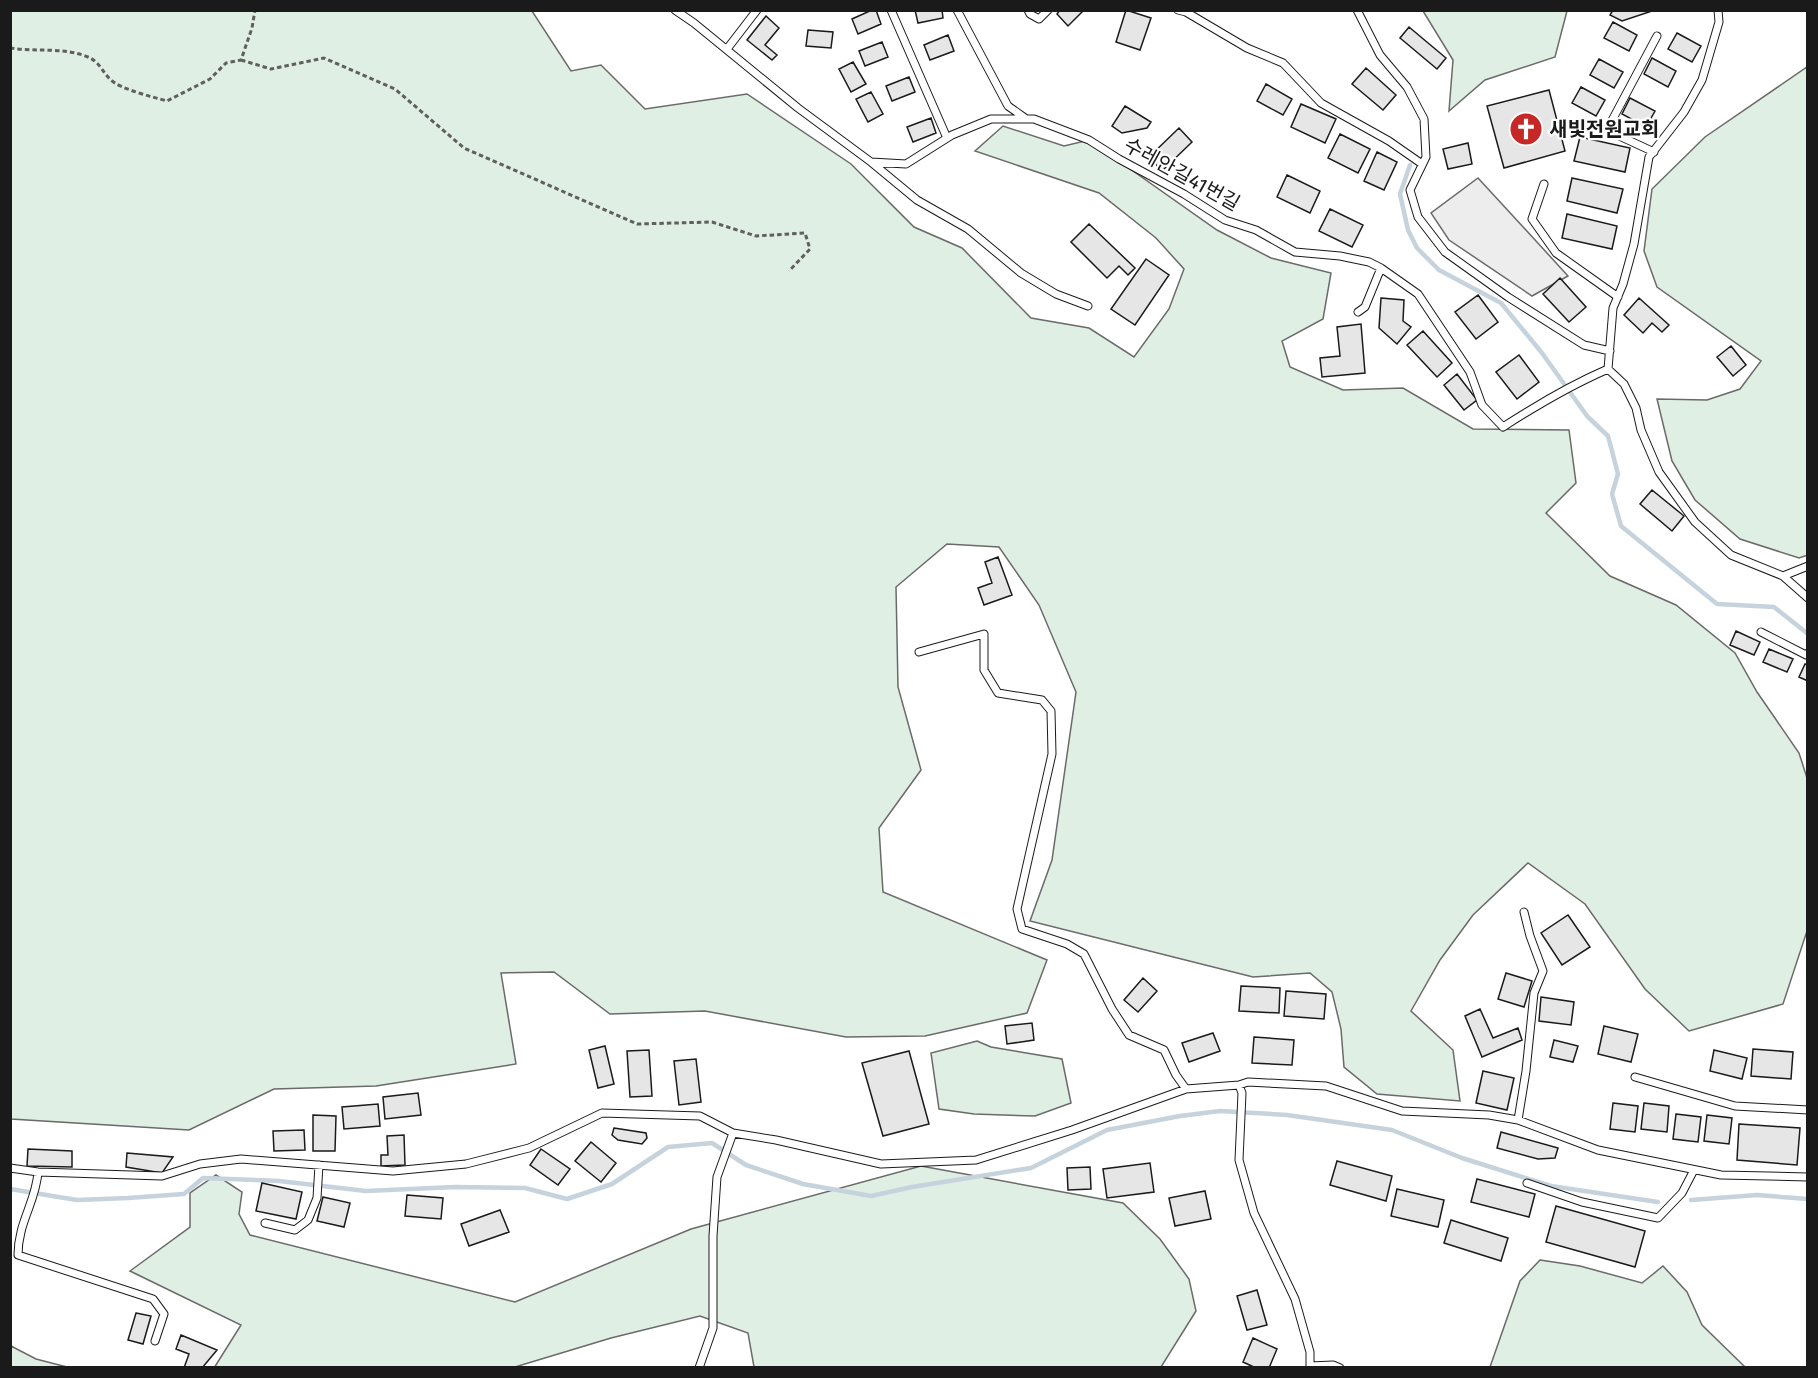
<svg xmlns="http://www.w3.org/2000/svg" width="1818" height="1378" viewBox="0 0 1818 1378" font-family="'Fira Sans','Noto Sans KR',sans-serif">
  <rect width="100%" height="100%" fill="#fff"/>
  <path fill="#e0efe3" stroke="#6a6a6a" stroke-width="1.5" d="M10,11H532L571,71L601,65L645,109L747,94L851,164L914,227L962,248L1031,318L1089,328L1134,357L1169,309L1184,269L1156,238L1099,193L975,151L1003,126L1064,146L1089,140L1217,230L1271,258L1331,273L1323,319L1282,341L1290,367L1343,390L1403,388L1473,429L1569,430L1576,483L1546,513L1610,576L1676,605L1735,653L1757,692L1799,753L1808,781L1807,931L1783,1004L1689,1031L1645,989L1585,904L1528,863L1473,915L1440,960L1411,1011L1453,1050L1460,1101L1377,1094L1344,1067L1341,1029L1332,992L1310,973L1253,977L1030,921L1052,860L1076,692L1039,605L999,547L947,544L896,587L898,687L921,770L879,828L883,892L1047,960L1027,1013L925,1036L846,1037L705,1011L610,1014L554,972L501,973L516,1064L376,1086L274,1089L189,1130L11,1119Z
    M1423,11H1567L1555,57L1485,80L1449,111L1453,60Z
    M1807,67L1808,555L1799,558L1740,539L1695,500L1672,461L1657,399L1707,400L1740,389L1761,361L1657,287L1644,251L1652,189L1705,137Z
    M977,1041L991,1047L1062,1059L1071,1103L1035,1116L974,1114L939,1109L931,1053Z
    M921,1166L1123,1203L1160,1239L1189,1279L1196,1311L1161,1367H754L748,1333L700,1316L611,1338L515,1367L214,1368L241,1325L130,1271L190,1227V1193L216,1175L242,1192L239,1214L250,1235L515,1302L691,1229Z
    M1540,1260L1580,1266L1642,1283L1663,1266L1687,1292L1702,1325L1745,1367H1490L1520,1281Z
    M11,1346L36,1359L67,1367H11Z"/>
  <path fill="#ededed" stroke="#6a6a6a" stroke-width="1.5" d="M1478,178L1536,241L1568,276L1532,296L1449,240L1431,213Z"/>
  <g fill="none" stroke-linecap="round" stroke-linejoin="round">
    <path stroke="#c6d2dc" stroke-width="4.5" d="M1410,165L1400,194L1408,230L1417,248L1439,270L1501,303L1542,353L1587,416L1608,436L1618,474L1612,494L1621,526L1717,604L1774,607L1808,634
      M10,1189L77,1200L128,1198L184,1194L203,1178L279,1181L366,1191L455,1187L525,1188L567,1199L612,1184L668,1147L712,1143L746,1165L803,1184L871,1196L912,1187L1031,1168L1107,1130L1180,1116L1220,1111L1287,1115L1392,1130L1462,1158L1551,1186L1658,1202
      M1691,1200L1757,1195L1808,1199"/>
  </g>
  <path fill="#e6e6e6" stroke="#1a1a1a" stroke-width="1.5" d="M872,10H876L881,24L858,34L852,19Z
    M915,10H942L943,18L918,23Z
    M1060,10H1084L1068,26L1057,14Z
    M1126,10L1151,18L1140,50L1116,42Z
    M1613,10H1655L1622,21L1610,15Z
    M766,16L779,28L765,45L777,55L772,60L747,40Z
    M1613,22L1637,35L1629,51L1604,38Z
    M1409,27L1446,58L1437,69L1400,38Z
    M808,30L833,32L831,48L806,46Z
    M1677,33L1701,46L1692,62L1668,49Z
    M948,35L954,51L930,60L924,45Z
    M882,42L888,57L865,66L859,51Z
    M1652,58L1676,71L1668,87L1644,74Z
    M1599,59L1623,72L1614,88L1590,75Z
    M853,62L866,84L851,92L839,69Z
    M1366,68L1396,95L1383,110L1352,84Z
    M909,77L915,92L892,101L886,86Z
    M1266,84L1292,99L1283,115L1257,101Z
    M1581,87L1605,100L1596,116L1572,103Z
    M1549,90L1565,151L1504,168L1487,106Z
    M871,92L883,114L868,122L856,99Z
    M1630,98L1655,111L1646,127L1622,114Z
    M1301,104L1336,119L1325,143L1291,127Z
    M1125,106L1151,122L1147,128L1122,133L1112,126Z
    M931,118L936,133L913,142L907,127Z
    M1179,128L1192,142L1162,171L1149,157Z
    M1340,134L1370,149L1358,173L1328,158Z
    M1580,137L1630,148L1625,172L1574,161Z
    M1468,143L1472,164L1448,169L1443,149Z
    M1377,152L1397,162L1384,190L1364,181Z
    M1287,175L1320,191L1310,213L1277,197Z
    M1572,178L1623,189L1617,213L1567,201Z
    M1330,209L1363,225L1352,247L1319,231Z
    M1567,214L1617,226L1612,249L1562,238Z
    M1089,224L1135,268L1128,275L1119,266L1107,278L1071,242Z
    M1146,259L1169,275L1135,325L1111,309Z
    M1560,278L1586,307L1569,322L1543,294Z
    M1478,295L1498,322L1476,339L1455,312Z
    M1381,298L1404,300L1403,321L1411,327L1397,344L1379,328Z
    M1639,298L1669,325L1662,332L1652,323L1643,333L1624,315Z
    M1361,324L1365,373L1322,377L1320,358L1340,356L1337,327Z
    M1423,331L1452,363L1437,377L1407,345Z
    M1731,346L1746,365L1733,376L1717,357Z
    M1519,355L1539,382L1517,399L1496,372Z
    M1457,374L1477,400L1464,410L1444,385Z
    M1652,490L1684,516L1672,531L1640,504Z
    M998,557L1012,595L984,605L978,588L992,583L985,562Z
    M1736,631L1760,642L1754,655L1730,645Z
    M1769,649L1793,659L1787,672L1763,662Z
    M1805,664L1808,665V681L1799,677Z
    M1568,915L1590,947L1562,965L1541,933Z
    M1506,973L1532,981L1524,1007L1498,999Z
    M1143,978L1157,991L1138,1012L1124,1000Z
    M1241,986L1280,988L1279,1013L1239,1011Z
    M1286,991L1326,994L1324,1019L1284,1016Z
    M1541,997L1574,1002L1571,1025L1539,1021Z
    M1480,1009L1493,1038L1518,1028L1522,1040L1482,1057L1465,1016Z
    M1032,1023L1034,1040L1007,1044L1005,1026Z
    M1604,1026L1638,1034L1631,1062L1598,1054Z
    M1213,1033L1220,1051L1189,1062L1182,1043Z
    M1254,1037L1294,1040L1292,1065L1252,1063Z
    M1554,1040L1578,1046L1573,1062L1550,1057Z
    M605,1046L614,1084L598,1088L589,1050Z
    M1753,1049L1793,1052L1791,1079L1751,1076Z
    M649,1050L652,1096L630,1097L627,1051Z
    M1714,1050L1747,1058L1742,1079L1710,1071Z
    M909,1051L929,1124L883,1136L862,1063Z
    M696,1059L701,1102L679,1105L674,1061Z
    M1483,1071L1514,1078L1507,1110L1476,1103Z
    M418,1093L421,1115L385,1119L383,1097Z
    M1613,1103L1638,1106L1635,1132L1610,1129Z
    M1644,1103L1669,1106L1667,1132L1641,1129Z
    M378,1104L380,1126L344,1129L342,1107Z
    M1676,1114L1701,1117L1698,1142L1673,1139Z
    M313,1115L336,1116L335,1151H313Z
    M1707,1115L1732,1118L1729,1144L1704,1141Z
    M1739,1124L1800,1128L1797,1165L1737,1160Z
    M614,1128L646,1133L647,1138L642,1144L618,1140L612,1135Z
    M304,1130L305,1150L274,1151L273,1131Z
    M1501,1132L1558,1148L1555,1158L1538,1159L1497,1148Z
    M404,1135L405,1165L381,1166V1155H388L387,1136Z
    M591,1142L616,1163L601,1182L575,1161Z
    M28,1149L72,1151V1167L27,1166Z
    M541,1149L570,1169L558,1185L530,1165Z
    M127,1153L173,1157L162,1173L126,1167Z
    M1337,1161L1392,1176L1386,1201L1330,1185Z
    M1150,1163L1154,1192L1107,1198L1103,1169Z
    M1090,1167L1091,1189L1068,1190L1067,1168Z
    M1477,1179L1535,1194L1529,1217L1471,1202Z
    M262,1183L302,1192L296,1219L256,1211Z
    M1397,1189L1444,1200L1438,1227L1391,1216Z
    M1205,1191L1211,1219L1175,1226L1169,1198Z
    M407,1195L443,1198L441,1219L405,1216Z
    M323,1197L350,1203L344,1227L317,1221Z
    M1556,1206L1645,1231L1635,1267L1546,1242Z
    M500,1210L509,1232L469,1246L461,1224Z
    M1451,1220L1508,1238L1501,1261L1444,1243Z
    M1257,1290L1267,1325L1247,1330L1237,1296Z
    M136,1313L151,1316L143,1344L128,1340Z
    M181,1335L217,1350L202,1368H184L189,1354L176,1349Z
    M1253,1338L1277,1349L1269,1368H1256L1243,1362Z"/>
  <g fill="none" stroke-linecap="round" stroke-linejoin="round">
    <defs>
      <path id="service" d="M675,10L694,23L798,108L871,162L906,164L952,135L991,119H1034L1089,140L1119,159L1184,194L1225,220L1256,230L1295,252L1340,256L1369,262L1381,268L1418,294L1470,372L1482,405L1503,427C1537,405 1571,385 1608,369L1624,384L1636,408L1641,430L1659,472L1695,522L1731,555L1783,576L1808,598
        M891,10L947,138
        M957,10L1008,106L1025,118
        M1028,10L1030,14L1039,19L1048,10
        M1178,10L1186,12L1247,48L1283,63L1321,103L1389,141L1422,164
        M1357,10L1380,55L1407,87L1424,119L1426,157L1410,190L1418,217L1445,252L1508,297L1584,345L1610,351
        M727,49L757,10
        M1654,152L1615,134L1609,126L1657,36
        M871,162L917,200L968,229L1021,273L1056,294L1088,306
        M1544,184L1532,219L1556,253L1618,297
        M1358,312L1365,307L1381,268
        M1608,369L1613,308L1623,284L1634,244L1649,157L1684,112L1702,80L1719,22L1718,10
        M1783,576L1808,566
        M1761,632L1806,655L1808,653
        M919,652L984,634V670L998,693L1042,700L1051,711L1052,754L1017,909L1022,929L1067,944L1084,954L1112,1009L1129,1035L1164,1050L1176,1075L1186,1089
        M1635,1077L1735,1106L1808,1110
        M1239,1085L1242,1093L1239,1160L1254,1213L1295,1299L1310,1352V1368
        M1518,1120L1526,1071L1534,993L1543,971L1530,936L1524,912
        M10,1168L38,1172L162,1176L200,1164L241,1159L393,1171L466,1164L529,1148L602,1113L700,1116L733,1133L776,1140L881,1164L976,1160L1072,1130L1186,1089L1239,1085L1248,1082L1326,1086L1402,1111L1489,1115L1518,1120L1598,1150L1721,1175L1808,1177
        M38,1172C36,1202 18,1222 18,1255L153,1299L164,1314L155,1341
        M1527,1183L1582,1202L1658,1218L1682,1193L1694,1170
        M265,1223L295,1230L308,1220L317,1198L319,1165
        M1310,1366L1333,1365L1340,1368
        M699,1368L713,1328V1236L717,1177L733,1133"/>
    </defs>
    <use href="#service" stroke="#1a1a1a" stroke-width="9"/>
    <path stroke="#5f5f5f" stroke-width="3" stroke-dasharray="4.5 3" stroke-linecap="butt" d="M10,48C35,52 65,47 88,57C100,62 102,72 111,80C120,89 153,97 167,101L210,79L226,63L241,60L252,28L255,10
      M241,60L271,69L324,58L395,89L464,148L637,224L712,222L756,236L805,233L810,249L789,271"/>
    <use href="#service" stroke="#fff" stroke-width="7"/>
  </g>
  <defs>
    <symbol id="church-disc" viewBox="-11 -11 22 22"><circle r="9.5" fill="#c62828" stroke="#fff"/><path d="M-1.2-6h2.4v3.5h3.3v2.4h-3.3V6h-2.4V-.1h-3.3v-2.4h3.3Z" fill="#fff"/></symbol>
  </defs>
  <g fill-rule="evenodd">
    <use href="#church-disc" x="1507" y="110" width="38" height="38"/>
  </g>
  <g text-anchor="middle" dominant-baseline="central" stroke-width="4.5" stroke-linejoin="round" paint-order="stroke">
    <g font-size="20" font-weight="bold" fill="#1a1a1a" stroke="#fff" text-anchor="start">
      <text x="1549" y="129">새빛전원교회</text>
    </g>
    <g font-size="20" fill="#1a1a1a" stroke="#fff">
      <text transform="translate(1182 174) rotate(29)">수레안길41번길</text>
    </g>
  </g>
  <rect width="1818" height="1378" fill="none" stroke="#1a1a1a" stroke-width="24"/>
</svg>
